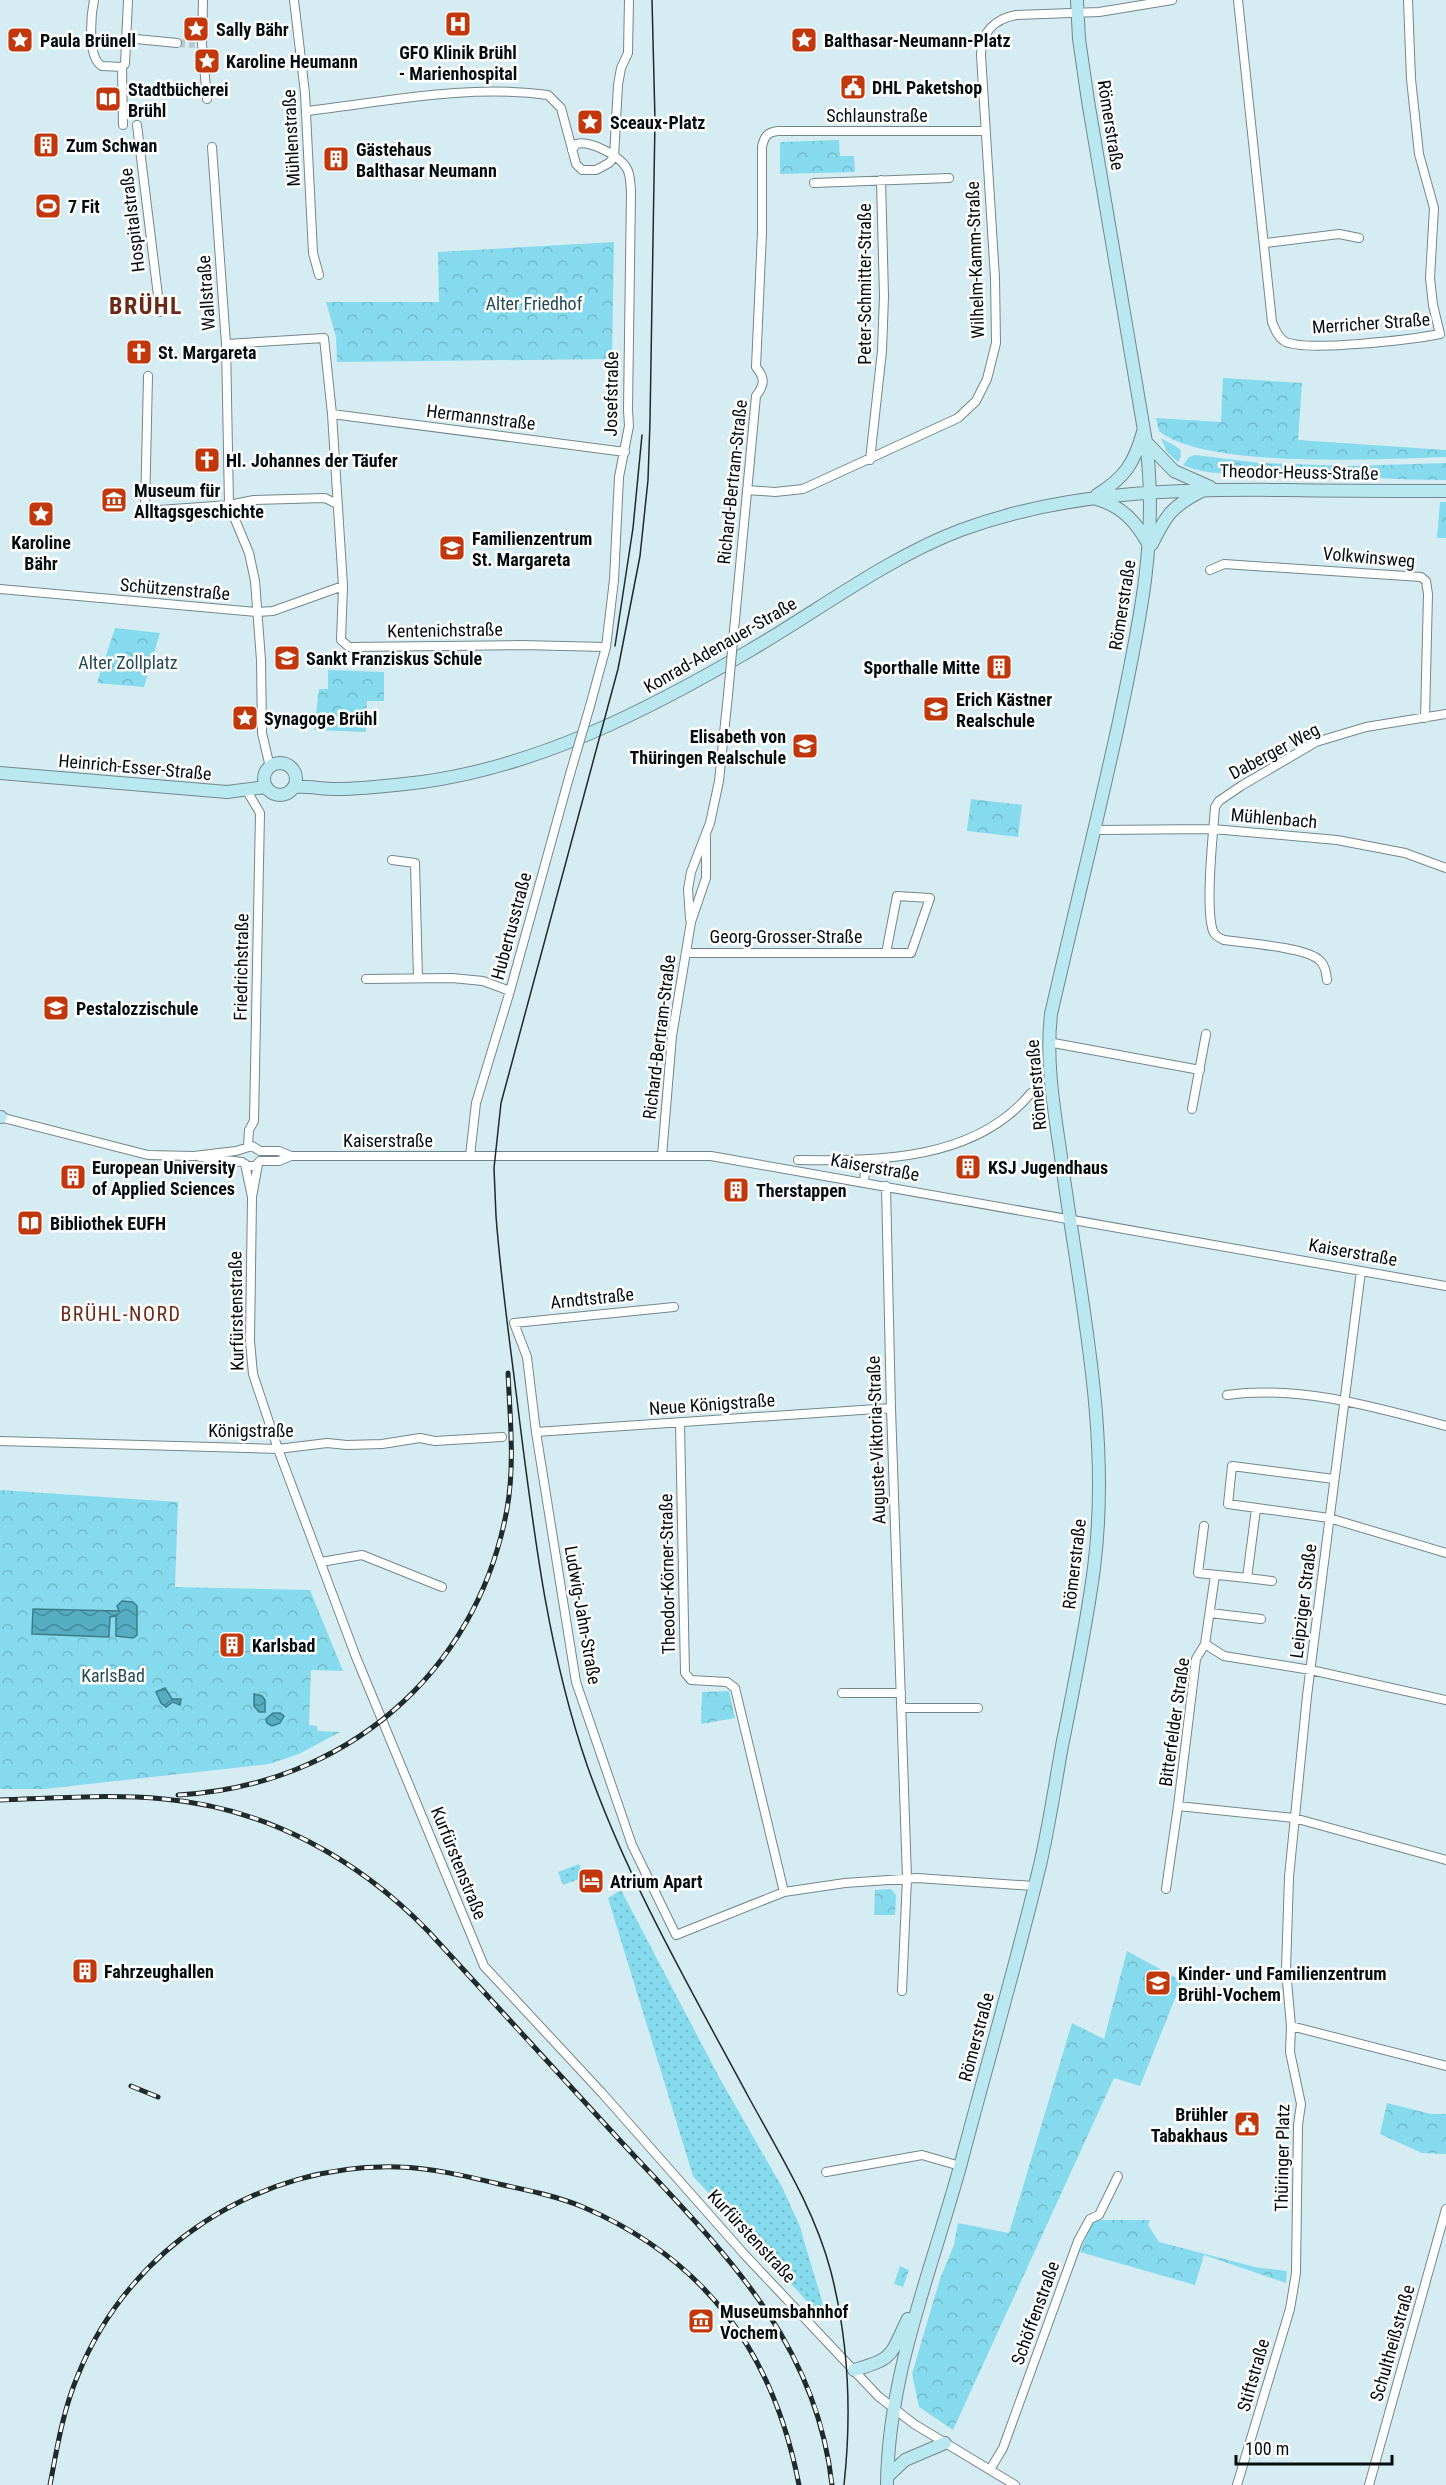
<svg xmlns="http://www.w3.org/2000/svg" width="1446" height="2485" viewBox="0 0 1446 2485" font-family="'Roboto Condensed',sans-serif">
  <defs>
    <pattern id="forest-crowns" width="20" height="18" patternUnits="userSpaceOnUse" patternTransform="scale(1.5)"><rect width="20" height="18" fill="#85daed"/><path d="M2 6a3 3 0 1 1 6 0M12 15a3 3 0 1 1 6 0" fill="none" stroke="#71baca"/></pattern>
    <pattern id="garden-dots" width="8" height="8" patternUnits="userSpaceOnUse" patternTransform="scale(1.5)"><rect width="8" height="8" fill="#85daed"/><path d="M2 2h.1M6 6h.1" fill="none" stroke="#71baca" stroke-width="1.8" stroke-linecap="round"/></pattern>
    <pattern id="water-waves" width="16" height="10" patternUnits="userSpaceOnUse" patternTransform="scale(1.5)"><rect width="16" height="10" fill="#54adc0"/><path d="M0 5q4-4 8 0t8 0" fill="none" stroke="#448b9a"/></pattern>
  </defs>
  <rect width="100%" height="100%" fill="#d5edf2"/>
  <path fill="url(#forest-crowns)" d="M839,140L840,156H854L855,172L780,174V142Z
    M614,242L612,359L337,362L336,337L326,302H439L438,252Z
    M1223,378L1302,383L1298,440L1446,450V457C1385,459 1204,469 1159,431L1156,418L1221,422Z
    M1161,438L1180,449L1181,456L1178,462L1167,452Z
    M1195,455L1260,463L1349,466L1446,463V480C1390,480 1335,475 1279,473C1249,472 1211,478 1183,465L1189,457Z
    M1440,502H1446V538H1437Z
    M115,628L160,633L144,687L97,683Z
    M328,670L384,672V701H367L366,732L314,730L319,689H328Z
    M971,799L1022,805L1018,837L967,831Z
    M0,1490L178,1502L175,1587L310,1590L343,1671L311,1670L309,1725L317,1726L318,1731L340,1732L299,1754L269,1764L44,1789H0Z
    M729,1691L735,1718L701,1724L702,1692Z
    M891,1889L896,1895L895,1915H874L875,1890Z
    M1127,1951L1182,1981L1140,2086L1114,2078L953,2430L919,2407L912,2374L940,2279L954,2245L958,2223L1009,2233L1072,2023L1104,2039Z
    M1387,2103L1431,2114H1446V2154L1422,2153L1380,2134Z
    M1093,2220H1150L1148,2225L1159,2242L1255,2267L1287,2271L1286,2283L1204,2255L1195,2285L1080,2252Z
    M900,2266L909,2270L903,2287L894,2284Z"/>
  <path fill="url(#garden-dots)" d="M579,1864L584,1877L563,1885L558,1872Z
    M621,1890L720,2079L782,2187L799,2224L825,2311V2318L823,2319L693,2176L608,1898Z"/>
  <path fill="url(#water-waves)" stroke="#3d7d8b" stroke-width="1.5" d="M122,1601L133,1602L137,1606V1635L133,1638L116,1636V1616L110,1617L109,1637L32,1634L33,1609L119,1611L117,1606Z
    M165,1688L172,1699H181L180,1705L173,1702L166,1707L161,1703L156,1692Z
    M254,1694L262,1696L265,1700V1712H259L254,1706Z
    M273,1713H280L284,1716L280,1723L272,1726L267,1723L266,1719Z"/>
  <g fill="none" stroke-linecap="round" stroke-linejoin="round">
    <path stroke="#b6cbd0" stroke-width="8" stroke-dasharray="8 4" stroke-linecap="butt" d="M177,43L195,44"/>
    <defs>
      <path id="street" d="M94,0C91,15 87,58 102,66L122,67
        M203,0L202,44L207,99
        M294,0L305,93L313,253L319,275
        M1238,0L1272,322C1275,329 1277,336 1284,341C1304,353 1414,339 1440,334
        M1408,0L1411,79L1419,154L1434,208L1430,278L1433,305L1440,334
        M126,38L177,43
        M307,111C385,102 469,84 548,95L561,108L576,164L582,170H596L609,163L614,157L618,85L621,68L628,53L629,0
        M123,125L122,67L125,64L128,0
        M137,125L160,312
        M212,147L226,344L229,505L249,553L255,581L261,660L262,733L270,767
        M572,150L576,144C590,140 618,155 626,167C631,174 630,183 631,191L628,410L629,426L619,477L614,580L606,647L590,706
        M814,183L949,178
        M1266,243L1339,234L1359,238
        M226,344L324,338L332,414L343,586L341,640L349,647L521,645L606,647
        M148,376L145,511L229,505L254,500L325,498L337,504
        M332,414L625,452
        M870,460L882,351L884,296L881,180
        M747,490L775,492L803,489L958,418L976,401L987,379L996,343L995,278L981,55C981,32 995,19 1016,15L1099,12L1172,0
        M1210,570L1224,564L1421,577L1426,581L1428,594L1425,718
        M0,589L257,612L273,611L343,586
        M733,641L756,396C765,384 765,378 756,367L762,232V147C764,137 767,132 778,131H985
        M247,791L260,813L254,1121L249,1130L248,1146
        M1095,830L1213,829L1337,840L1405,853L1446,868
        M392,860L415,863L418,978
        M690,919L688,889L691,872L710,823L719,781L728,695
        M686,953H911L930,898L897,896L886,953
        M366,979L452,978L483,981L510,991
        M1327,980C1326,972 1325,964 1318,959C1303,947 1245,943 1224,940C1219,938 1215,936 1213,931C1205,908 1213,834 1215,807L1219,801L1241,786L1316,742L1366,727L1446,714
        M1048,1042L1200,1070
        M1192,1109L1206,1034
        M0,1117L148,1155L194,1156L236,1151L252,1146L260,1151
        M260,1151H279L291,1156
        M470,1156L476,1103L510,991L570,774
        M662,1156L672,1036L691,922L706,878V837
        M200,1157L242,1162L248,1166H255L259,1162
        M798,1160C878,1161 975,1161 1031,1093
        M260,1161H279L291,1156H711L1446,1286
        M245,1164L252,1197
        M258,1164L252,1197L250,1341L253,1374L278,1449L356,1657L484,1966L602,2093L744,2254L878,2396L914,2424L1015,2485
        M864,1182L866,1161
        M886,1186L891,1408L907,1878L902,1991
        M674,1307L514,1323L527,1357L536,1432L576,1682L632,1845L676,1935L784,1892L845,1883L917,1878L1034,1886
        M1227,1395C1300,1385 1375,1407 1446,1426
        M680,1423L685,1673L691,1680L727,1682L735,1688L784,1892
        M536,1432L891,1408
        M0,1441L278,1449L327,1443L347,1445L382,1444L420,1438L435,1441L502,1437
        M1334,1479L1232,1466L1228,1504L1329,1518L1446,1553
        M1204,1526L1198,1573L1247,1578L1256,1509
        M321,1562L362,1555L442,1587
        M1247,1578L1272,1581
        M1210,1613L1261,1619
        M1205,1644L1215,1575
        M842,1693H901
        M901,1708H978
        M1178,1806L1196,1659L1205,1644L1224,1656L1311,1670L1446,1700
        M1166,1889L1178,1806L1294,1818L1446,1860
        M1291,2026L1446,2066
        M826,2172L922,2155L960,2166
        M991,2468L1003,2448L1078,2241L1090,2219L1099,2215L1118,2176
        M1237,2485L1290,2309L1296,2273L1298,2125L1301,2104L1290,2052L1291,2026L1286,1970L1289,1877L1307,1696L1361,1271
        M1369,2485L1446,2209"/>
      <path id="secondary" d="M1147,443L1174,471L1210,487
        M1097,495C1125,477 1134,464 1143,432
        M1097,499C1123,507 1136,522 1149,545
        M1152,544C1166,515 1172,506 1202,491
        M264 779a16 16 0 1 1 32 0a16 16 0 1 1-32 0Z
        M0,773L227,792L266,787
        M294,787C309,786 322,789 336,789C365,789 394,785 422,782C539,766 648,710 749,651C818,611 887,558 961,530C1067,491 1176,489 1287,490C1340,491 1393,491 1446,491
        M0,1117H1
        M854,2370C895,2359 890,2355 908,2319
        M887,2477L905,2460L945,2443
        M887,2485C888,2373 932,2270 961,2163C987,2064 1016,1965 1040,1865C1049,1826 1055,1785 1062,1746C1074,1687 1086,1628 1094,1568C1111,1434 1081,1303 1063,1171C1056,1119 1045,1067 1051,1014C1073,918 1097,822 1118,726C1138,630 1159,540 1146,442L1088,101L1079,39L1077,0"/>
    </defs>
    <use href="#street" stroke="#72878c" stroke-width="10"/>
    <use href="#secondary" stroke="#72878c" stroke-width="14"/>
    <use href="#street" stroke="#fff" stroke-width="8"/>
    <use href="#secondary" stroke="#bae8f0" stroke-width="12"/>
    <path stroke="#20292b" stroke-width="1.5" d="M652,0L655,120L650,421L648,480L640,556L618,669L501,1103L494,1168L496,1216C501,1283 511,1350 519,1416C534,1534 548,1652 587,1765C628,1881 690,1988 748,2096C779,2153 815,2210 831,2272C849,2343 852,2412 844,2485
      M615,646L633,528L642,435"/>
    <defs>
      <path id="rail" d="M178,1795C344,1786 477,1674 507,1509C515,1464 510,1418 508,1373
        M0,1800C54,1798 110,1794 164,1799C266,1808 357,1858 428,1931C490,1999 552,2067 614,2134C712,2241 815,2332 832,2485
        M131,2086L158,2097
        M50,2485C57,2448 63,2410 78,2375C130,2246 260,2163 398,2167C432,2168 466,2176 499,2184C527,2190 556,2196 583,2207C707,2260 774,2355 799,2485"/>
    </defs>
    <use href="#rail" stroke="#20292b" stroke-width="5"/>
    <use href="#rail" stroke="#fff" stroke-width="3" stroke-dasharray="9" stroke-linecap="butt"/>
    <defs>
      <path id="street-bridge" d="M728,695L733,641
        M570,774L590,706"/>
    </defs>
    <use href="#street-bridge" stroke="#72878c" stroke-width="10" stroke-linecap="butt"/>
    <use href="#street-bridge" stroke="#fff" stroke-width="8"/>
  </g>
  <defs>
    <symbol id="hospital-square" viewBox="-11 -11 22 22"><rect x="-9" y="-9" width="18" height="18" rx="4" fill="#c1380c" stroke="#fff"/><path d="M-5-5h3v3.5h4V-5h3V5h-3V1.5h-4V5h-3Z" fill="#fff"/></symbol>
    <symbol id="sight-square" viewBox="-11 -11 22 22"><rect x="-9" y="-9" width="18" height="18" rx="4" fill="#c1380c" stroke="#fff"/><path d="M0-6L1.8-2.2L6-1.7L2.9 1.2L3.7 5.4L0 3.3L-3.7 5.4L-2.9 1.2L-6-1.7L-1.8-2.2Z" fill="#fff"/></symbol>
    <symbol id="civic-square" viewBox="-11 -11 22 22"><rect x="-9" y="-9" width="18" height="18" rx="4" fill="#c1380c" stroke="#fff"/><path d="M-.6-6.5H3V-4.5H.6V-3L4-1V1h2V6H-6V1h2V-1L-.6-3ZM-1.2 2.5V6h2.4V2.5Z" fill="#fff"/></symbol>
    <symbol id="library-square" viewBox="-11 -11 22 22"><rect x="-9" y="-9" width="18" height="18" rx="4" fill="#c1380c" stroke="#fff"/><path d="M-6-4Q-3-5.5-.7-3.5V5Q-3 3-6 4ZM6-4Q3-5.5 .7-3.5V5Q3 3 6 4Z" fill="#fff"/></symbol>
    <symbol id="building-square" viewBox="-11 -11 22 22"><rect x="-9" y="-9" width="18" height="18" rx="4" fill="#c1380c" stroke="#fff"/><path d="M-4-6H4V6H1V3H-1V6H-4ZM-2.5-4.3h1.7v1.8h-1.7ZM.8-4.3h1.7v1.8H.8ZM-2.5-1h1.7V.8h-1.7ZM.8-1h1.7V.8H.8Z" fill="#fff"/></symbol>
    <symbol id="stadium-square" viewBox="-11 -11 22 22"><rect x="-9" y="-9" width="18" height="18" rx="4" fill="#c1380c" stroke="#fff"/><path d="M0-5a6.5 5 0 1 0 0 10a6.5 5 0 1 0 0-10ZM-3.5-1.8h7v3.6h-7Z" fill="#fff"/></symbol>
    <symbol id="church-square" viewBox="-11 -11 22 22"><rect x="-9" y="-9" width="18" height="18" rx="4" fill="#c1380c" stroke="#fff"/><path d="M-1.2-6h2.4v3.5h3.3v2.4h-3.3V6h-2.4V-.1h-3.3v-2.4h3.3Z" fill="#fff"/></symbol>
    <symbol id="museum-square" viewBox="-11 -11 22 22"><rect x="-9" y="-9" width="18" height="18" rx="4" fill="#c1380c" stroke="#fff"/><path d="M0-6L6-3V-2H-6V-3ZM-5-1h2V3h-2ZM-1-1h2V3h-2ZM3-1h2V3H3ZM-6 4H6V6H-6Z" fill="#fff"/></symbol>
    <symbol id="school-square" viewBox="-11 -11 22 22"><rect x="-9" y="-9" width="18" height="18" rx="4" fill="#c1380c" stroke="#fff"/><path d="M0-5L7-2L0 1L-7-2ZM-4 1L0 2.5L4 1V4Q0 6-4 4Z" fill="#fff"/></symbol>
    <symbol id="hotel-square" viewBox="-11 -11 22 22"><rect x="-9" y="-9" width="18" height="18" rx="4" fill="#c1380c" stroke="#fff"/><path d="M-6-4.5h1.5V1H6V5H4.5V3h-9V5H-6ZM-4 0a1.8 1.8 0 1 1 3.6 0ZM.5 0V-2.5h3Q6-2.5 6 0Z" fill="#fff"/></symbol>
  </defs>
  <g fill-rule="evenodd">
    <use href="#hospital-square" x="443" y="9" width="30" height="30"/>
    <use href="#sight-square" x="181" y="14" width="30" height="30"/>
    <use href="#sight-square" x="5" y="25" width="30" height="30"/>
    <use href="#sight-square" x="789" y="25" width="30" height="30"/>
    <use href="#sight-square" x="192" y="46" width="30" height="30"/>
    <use href="#civic-square" x="838" y="72" width="30" height="30"/>
    <use href="#library-square" x="93" y="84" width="30" height="30"/>
    <use href="#sight-square" x="575" y="107" width="30" height="30"/>
    <use href="#building-square" x="31" y="130" width="30" height="30"/>
    <use href="#building-square" x="321" y="144" width="30" height="30"/>
    <use href="#stadium-square" x="33" y="191" width="30" height="30"/>
    <use href="#church-square" x="124" y="337" width="30" height="30"/>
    <use href="#church-square" x="192" y="445" width="30" height="30"/>
    <use href="#museum-square" x="99" y="485" width="30" height="30"/>
    <use href="#sight-square" x="26" y="499" width="30" height="30"/>
    <use href="#school-square" x="437" y="533" width="30" height="30"/>
    <use href="#school-square" x="272" y="643" width="30" height="30"/>
    <use href="#building-square" x="984" y="652" width="30" height="30"/>
    <use href="#school-square" x="921" y="694" width="30" height="30"/>
    <use href="#sight-square" x="230" y="703" width="30" height="30"/>
    <use href="#school-square" x="790" y="731" width="30" height="30"/>
    <use href="#school-square" x="41" y="993" width="30" height="30"/>
    <use href="#building-square" x="953" y="1152" width="30" height="30"/>
    <use href="#building-square" x="58" y="1162" width="30" height="30"/>
    <use href="#building-square" x="721" y="1175" width="30" height="30"/>
    <use href="#library-square" x="15" y="1208" width="30" height="30"/>
    <use href="#building-square" x="217" y="1630" width="30" height="30"/>
    <use href="#hotel-square" x="576" y="1866" width="30" height="30"/>
    <use href="#building-square" x="70" y="1956" width="30" height="30"/>
    <use href="#school-square" x="1143" y="1968" width="30" height="30"/>
    <use href="#civic-square" x="1232" y="2109" width="30" height="30"/>
    <use href="#museum-square" x="686" y="2306" width="30" height="30"/>
  </g>
  <g text-anchor="middle" dominant-baseline="central" stroke-width="5" stroke-linejoin="round" paint-order="stroke">
    <g font-size="18" font-weight="bold" fill="#060d0f" stroke="#fff" text-anchor="start">
      <text x="216" y="29">Sally Bähr</text>
      <text x="40" y="40">Paula Brünell</text>
      <text x="824" y="40">Balthasar-Neumann-Platz</text>
      <text x="458" y="52" text-anchor="middle">GFO Klinik Brühl<tspan x="458" dy="21">- Marienhospital</tspan></text>
      <text x="226" y="61">Karoline Heumann</text>
      <text x="872" y="87">DHL Paketshop</text>
      <text x="128" y="89">Stadtbücherei<tspan x="128" dy="21">Brühl</tspan></text>
      <text x="610" y="122">Sceaux-Platz</text>
      <text x="66" y="145">Zum Schwan</text>
      <text x="356" y="149">Gästehaus<tspan x="356" dy="21">Balthasar Neumann</tspan></text>
      <text x="68" y="206">7 Fit</text>
      <text x="158" y="352">St. Margareta</text>
      <text x="226" y="460">Hl. Johannes der Täufer</text>
      <text x="134" y="490">Museum für<tspan x="134" dy="21">Alltagsgeschichte</tspan></text>
      <text x="472" y="538">Familienzentrum<tspan x="472" dy="21">St. Margareta</tspan></text>
      <text x="41" y="542" text-anchor="middle">Karoline<tspan x="41" dy="21">Bähr</tspan></text>
      <text x="306" y="658">Sankt Franziskus Schule</text>
      <text x="980" y="667" text-anchor="end">Sporthalle Mitte</text>
      <text x="956" y="699">Erich Kästner<tspan x="956" dy="21">Realschule</tspan></text>
      <text x="264" y="718">Synagoge Brühl</text>
      <text x="786" y="736" text-anchor="end">Elisabeth von<tspan x="786" dy="21">Thüringen Realschule</tspan></text>
      <text x="76" y="1008">Pestalozzischule</text>
      <text x="92" y="1167">European University<tspan x="92" dy="21">of Applied Sciences</tspan></text>
      <text x="988" y="1167">KSJ Jugendhaus</text>
      <text x="756" y="1190">Therstappen</text>
      <text x="50" y="1223">Bibliothek EUFH</text>
      <text x="252" y="1645">Karlsbad</text>
      <text x="610" y="1881">Atrium Apart</text>
      <text x="104" y="1971">Fahrzeughallen</text>
      <text x="1178" y="1973">Kinder- und Familienzentrum<tspan x="1178" dy="21">Brühl-Vochem</tspan></text>
      <text x="1228" y="2114" text-anchor="end">Brühler<tspan x="1228" dy="21">Tabakhaus</tspan></text>
      <text x="720" y="2311">Museumsbahnhof<tspan x="720" dy="21">Vochem</tspan></text>
    </g>
    <g font-size="18" fill="#060d0f" stroke="#fff">
      <text x="877" y="115">Schlaunstraße</text>
      <text transform="translate(1111 125) rotate(81)">Römerstraße</text>
      <text transform="translate(291 138) rotate(-93)">Mühlenstraße</text>
      <text transform="translate(132 220) rotate(-97)">Hospitalstraße</text>
      <text transform="translate(975 260) rotate(-92)">Wilhelm-Kamm-Straße</text>
      <text transform="translate(864 284) rotate(-90)">Peter-Schmitter-Straße</text>
      <text transform="translate(206 293) rotate(-94)">Wallstraße</text>
      <text transform="translate(1371 323) rotate(-4)">Merricher Straße</text>
      <text transform="translate(611 394) rotate(-89)">Josefstraße</text>
      <text transform="translate(481 417) rotate(7)">Hermannstraße</text>
      <text transform="translate(1299 472) rotate(1)">Theodor-Heuss-Straße</text>
      <text transform="translate(732 482) rotate(-84)">Richard-Bertram-Straße</text>
      <text transform="translate(1369 557) rotate(5)">Volkwinsweg</text>
      <text transform="translate(175 589) rotate(5)">Schützenstraße</text>
      <text transform="translate(1122 605) rotate(-81)">Römerstraße</text>
      <text transform="translate(445 630) rotate(-1)">Kentenichstraße</text>
      <text transform="translate(720 645) rotate(-30)">Konrad-Adenauer-Straße</text>
      <text transform="translate(1274 751) rotate(-28)">Daberger Weg</text>
      <text transform="translate(135 767) rotate(5)">Heinrich-Esser-Straße</text>
      <text transform="translate(1274 818) rotate(5)">Mühlenbach</text>
      <text transform="translate(511 926) rotate(-75)">Hubertusstraße</text>
      <text x="786" y="936">Georg-Grosser-Straße</text>
      <text transform="translate(241 967) rotate(-89)">Friedrichstraße</text>
      <text transform="translate(659 1037) rotate(-83)">Richard-Bertram-Straße</text>
      <text transform="translate(1036 1085) rotate(-95)">Römerstraße</text>
      <text x="388" y="1140">Kaiserstraße</text>
      <text transform="translate(875 1167) rotate(10)">Kaiserstraße</text>
      <text transform="translate(1353 1252) rotate(10)">Kaiserstraße</text>
      <text transform="translate(592 1298) rotate(-6)">Arndtstraße</text>
      <text transform="translate(236 1311) rotate(-91)">Kurfürstenstraße</text>
      <text transform="translate(712 1404) rotate(-4)">Neue Königstraße</text>
      <text x="251" y="1430">Königstraße</text>
      <text transform="translate(876 1440) rotate(-92)">Auguste-Viktoria-Straße</text>
      <text transform="translate(1074 1564) rotate(-83)">Römerstraße</text>
      <text transform="translate(667 1574) rotate(-91)">Theodor-Körner-Straße</text>
      <text transform="translate(1303 1601) rotate(-83)">Leipziger Straße</text>
      <text transform="translate(583 1615) rotate(80)">Ludwig-Jahn-Straße</text>
      <text transform="translate(1174 1722) rotate(-82)">Bitterfelder Straße</text>
      <text transform="translate(459 1863) rotate(68)">Kurfürstenstraße</text>
      <text transform="translate(976 2037) rotate(-75)">Römerstraße</text>
      <text transform="translate(1282 2158) rotate(-89)">Thüringer Platz</text>
      <text transform="translate(752 2236) rotate(47)">Kurfürstenstraße</text>
      <text transform="translate(1035 2313) rotate(-70)">Schöffenstraße</text>
      <text transform="translate(1392 2343) rotate(-74)">Schultheißstraße</text>
      <text transform="translate(1253 2375) rotate(-74)">Stiftstraße</text>
    </g>
    <g font-size="18" fill="#214a52" stroke="#fff">
      <text x="534" y="303">Alter Friedhof</text>
      <text x="128" y="662">Alter Zollplatz</text>
      <text x="113" y="1675">KarlsBad</text>
    </g>
    <g font-size="20" letter-spacing="1.5" fill="#6c2917" stroke="#fff">
      <text x="121" y="1314">BRÜHL-NORD</text>
    </g>
    <g font-size="24" font-weight="bold" letter-spacing="1.5" fill="#6c2917" stroke="#fff">
      <text x="146" y="306">BRÜHL</text>
    </g>
  </g>
  <path d="M1236 2455v9h156v-9" fill="none" stroke="#060d0f" stroke-width="3"/>
  <text x="1245" y="2455" font-size="18" fill="#060d0f" stroke="#ffffff" stroke-width="4.5" paint-order="stroke">100 m</text>
</svg>
